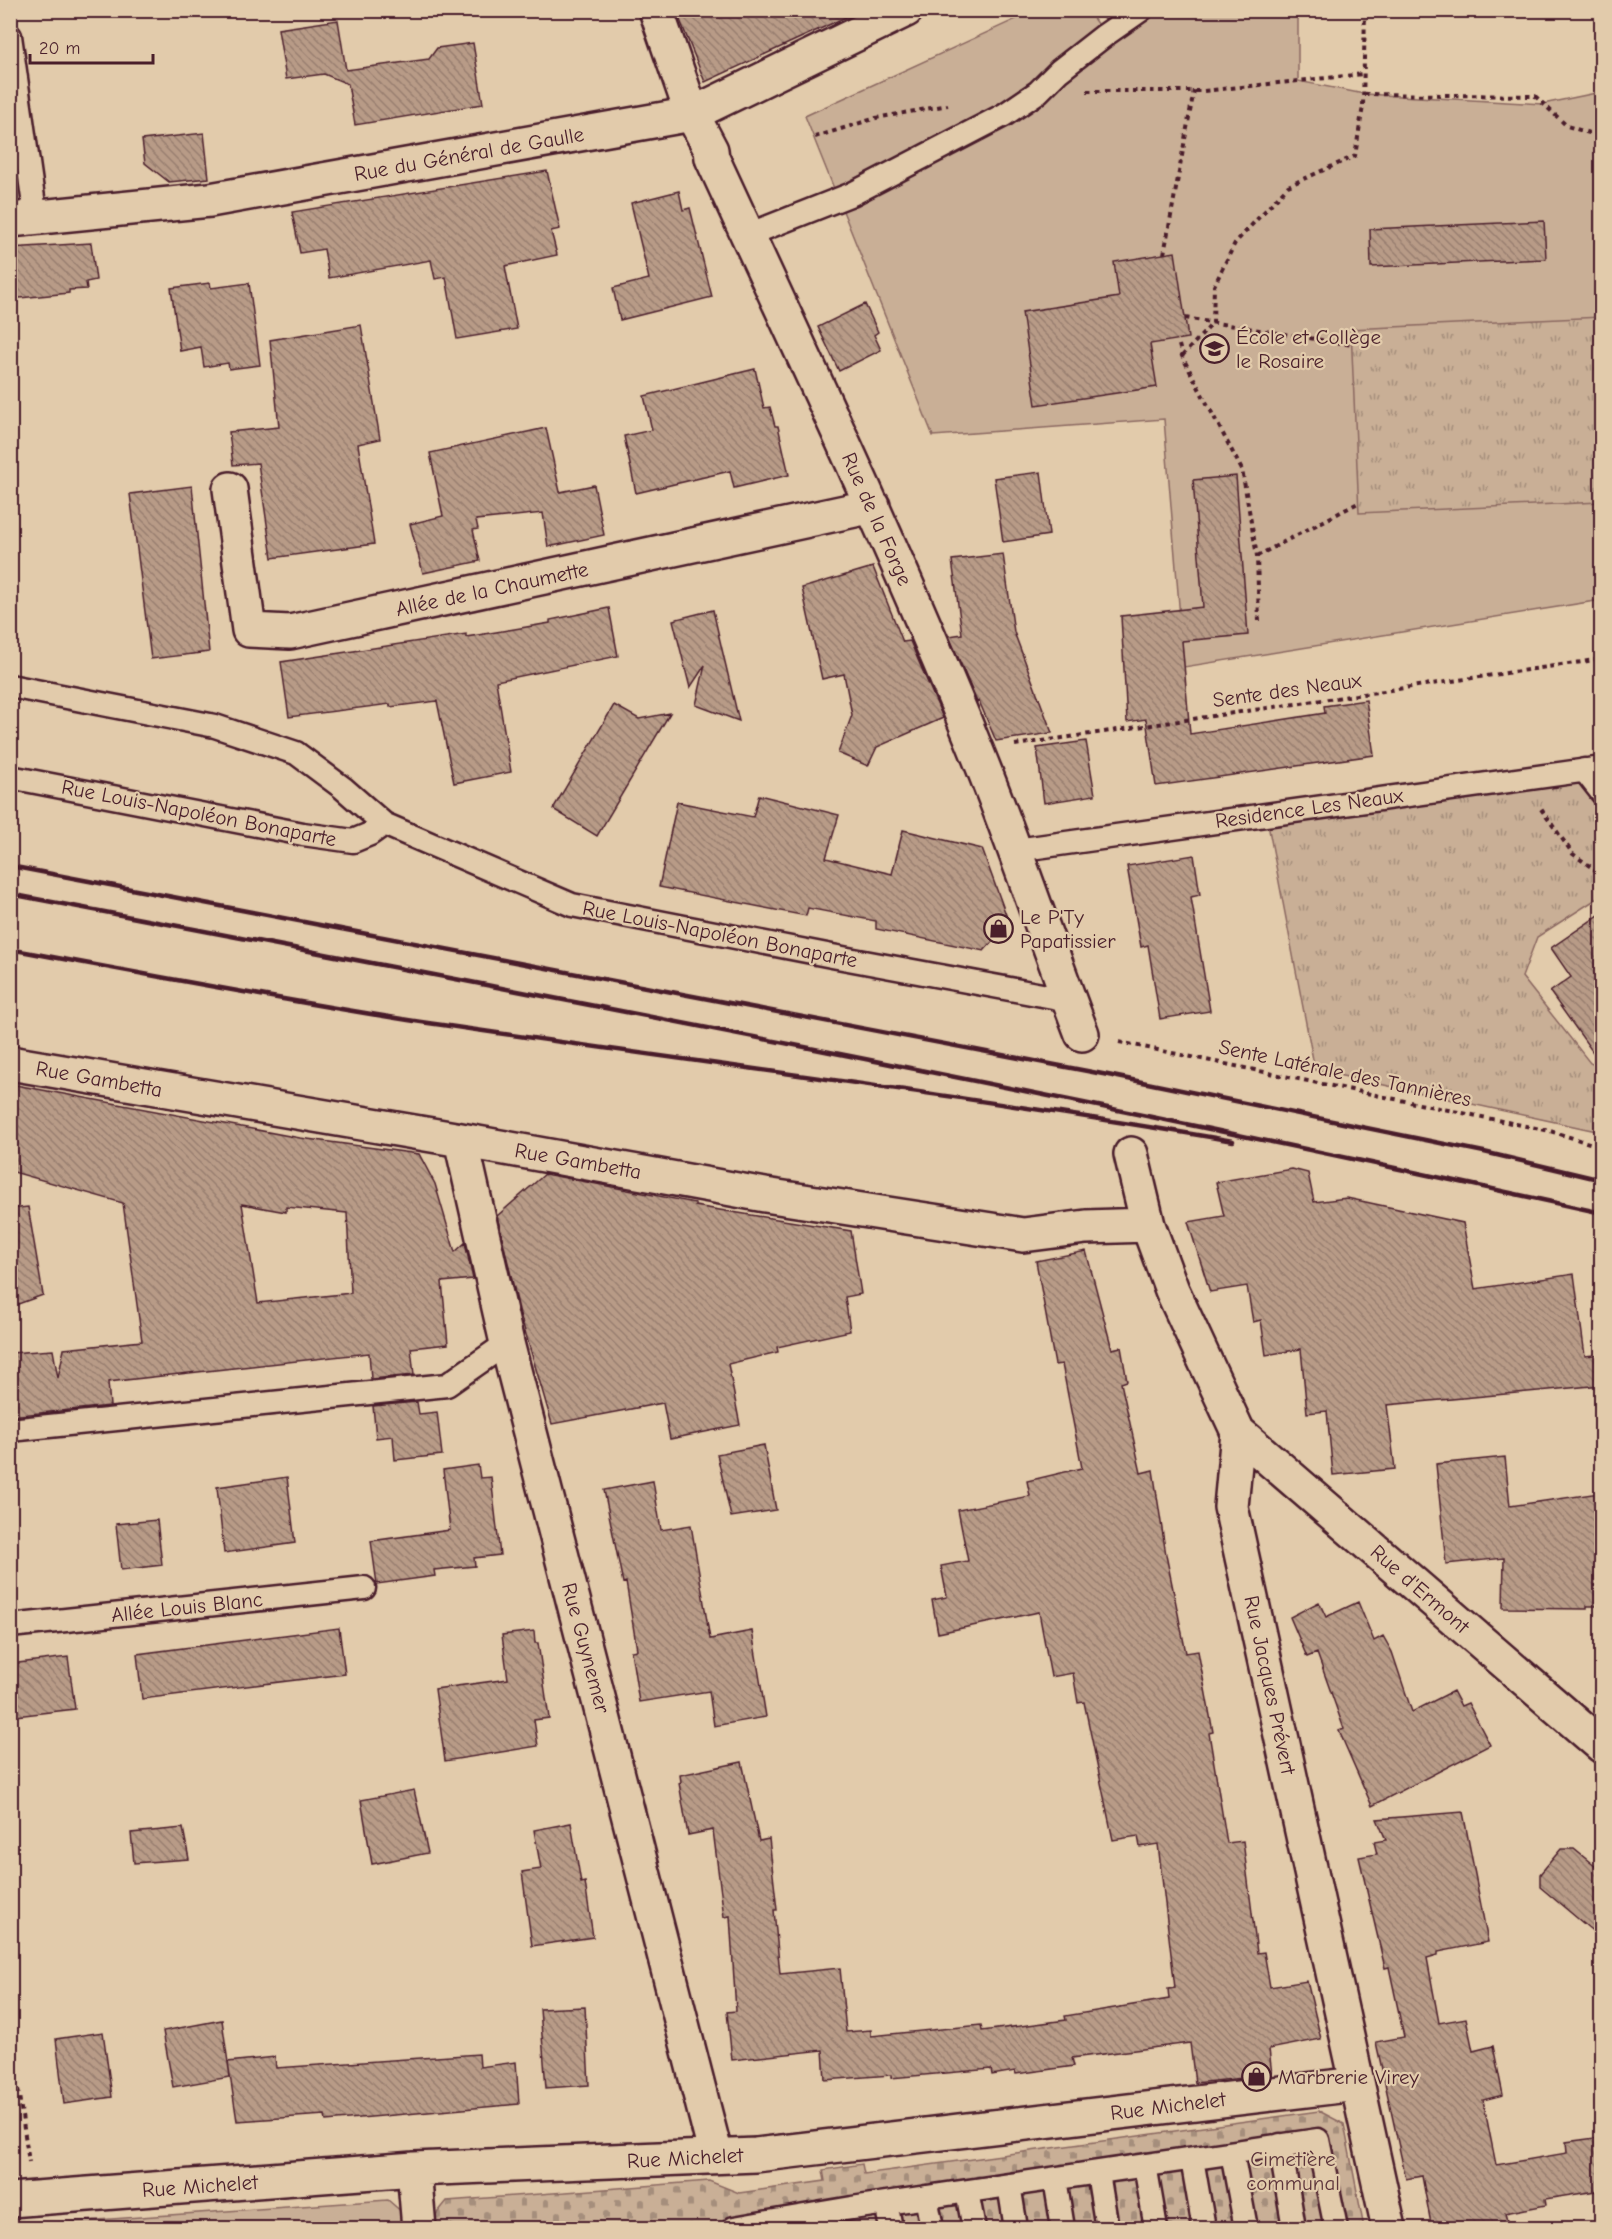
<svg xmlns="http://www.w3.org/2000/svg" width="1612" height="2239" viewBox="0 0 1612 2239" font-family="'Comic Neue',sans-serif">
  <defs>
    <pattern id="cemetery-stones" width="16" height="16" patternUnits="userSpaceOnUse" patternTransform="scale(1.5)"><rect width="16" height="16" fill="#c9af96"/><path d="M2 7V4a2 2 0 0 1 4 0v3zM10 15v-3a2 2 0 0 1 4 0v3z" fill="#a58e7b"/></pattern>
    <pattern id="park-tufts" width="24" height="20" patternUnits="userSpaceOnUse" patternTransform="scale(1.5)"><rect width="24" height="20" fill="#c9af96"/><path d="M3 7l-1-3M5 7V3M7 7l1-3M15 17l-1-3M17 17v-4M19 17l1-3" fill="none" stroke="#a58e7b"/></pattern>
    <pattern id="building-back-hatch" width="6" height="6" patternUnits="userSpaceOnUse" patternTransform="scale(1.5)"><rect width="6" height="6" fill="#b89b87"/><path d="M-1 5l2 2M0 0l6 6M5-1l2 2" fill="none" stroke="#987e6f"/></pattern>
  </defs>
  <rect width="100%" height="100%" fill="#e2cbab"/>
  <filter id="ink" filterUnits="userSpaceOnUse"><feTurbulence type="fractalNoise" baseFrequency=".0167" numOctaves="2"/><feDisplacementMap in="SourceGraphic" scale="12" xChannelSelector="R" yChannelSelector="G"/><feConvolveMatrix kernelMatrix="1 2 1 2 8 2 1 2 1" color-interpolation-filters="sRGB"/></filter>
  <g filter="url(#ink)">
    <path fill="#c9af96" stroke="#8a6760" stroke-width="1.5" d="M1036,10L1088,11L1105,35L1141,11H1298V81L1364,94L1543,104L1601,92V600L1184,667L1164,419L933,436L805,116Z
      M388,2200L404,2214L406,2228H11V2226Z"/>
    <path fill="url(#cemetery-stones)" stroke="#8a6760" stroke-width="1.5" d="M1319,2111L1344,2124L1364,2228H430L429,2223L447,2201L709,2181L739,2193L825,2181L823,2170L862,2164L864,2174Z"/>
    <path fill="url(#park-tufts)" stroke="#8a6760" stroke-width="1.5" d="M1601,317V502L1359,513L1351,329Z
      M1574,771L1601,811V896L1537,937L1522,977L1590,1063L1601,1068V1132L1315,1070L1266,814Z"/>
    <path fill="url(#building-back-hatch)" stroke="#4a1f2b" stroke-width="1.5" fill-rule="evenodd" d="M676,10H861L705,82Z
      M338,20L346,70L429,59L437,48L473,43L483,104L355,125L348,84L324,74L286,79L278,29Z
      M204,133L209,178L169,182L145,163L142,140Z
      M547,171L560,229L551,231L557,255L505,266L517,329L457,339L446,277L435,279L431,260L329,278L324,249L300,253L292,212Z
      M679,191L683,210L690,208L712,297L620,320L613,288L649,279L631,203Z
      M1544,221L1546,259L1371,267L1370,229Z
      M91,243L96,280L86,282L87,289L69,290V293L10,299V248Z
      M1175,252L1188,338L1150,344L1157,387L1036,405L1022,312L1119,297L1114,262Z
      M210,283L211,288L249,283L260,365L229,369L228,363L204,367L201,347L180,351L171,288Z
      M865,304L878,332L874,335L881,350L839,371L818,327Z
      M361,325L380,439L358,444L374,544L272,558L258,463L233,465L229,432L279,427L270,340Z
      M755,369L764,408L770,407L775,426H778L789,475L734,488L730,471L636,493L624,436L652,430L644,396Z
      M546,428L560,492L594,485L604,535L548,547L543,513L476,520L478,529L473,530L480,561L423,573L410,524L443,516L430,453Z
      M1041,472L1049,535L1003,542L994,478Z
      M1236,476L1248,635L1182,641L1190,734L1325,713L1324,706L1366,700L1374,755L1156,786L1146,719L1127,722L1121,616L1203,607L1193,480Z
      M192,486L209,652L151,659L130,494Z
      M1003,554L1014,632L1052,733L996,741L979,701L977,702L949,636L962,634L952,560Z
      M873,567L903,642L910,641L943,718L877,747L868,766L838,753L852,715L844,674L822,679L802,588Z
      M609,608L618,656L496,681L511,772L454,783L437,701L390,707V704L289,717L281,662L466,634V637L550,623V620Z
      M713,610L720,641L739,721L696,705L705,665L690,688L673,620Z
      M614,705L639,719L670,713L597,836L553,809Z
      M1086,741L1095,795L1044,803L1037,748Z
      M759,795L839,815L826,858L892,874L903,830L982,849L1009,923L984,951L876,929V921L808,908L806,916L659,887L677,802L753,817Z
      M1194,855L1200,895L1191,897L1210,1011L1160,1019L1148,945L1141,947L1127,866Z
      M1602,913V1065L1550,992L1571,977L1551,948Z
      M10,1084L300,1138L419,1154L435,1184L455,1252L465,1243L473,1279L442,1282L448,1344L411,1348L414,1375L371,1379L369,1353L108,1382L110,1406L10,1416V1353L53,1350L58,1378L64,1349L142,1341L123,1203L10,1171ZM242,1204L286,1212V1207L347,1213L351,1293L258,1303Z
      M1292,1169L1308,1173L1314,1202L1347,1198L1463,1223L1475,1289L1574,1274L1585,1356L1602,1354V1385L1387,1405L1395,1469L1333,1475L1327,1411L1307,1413L1301,1349L1266,1355L1261,1320L1253,1322L1247,1286L1210,1292L1188,1222L1224,1216L1216,1182Z
      M545,1174L695,1203V1206L851,1231L861,1294L845,1297L850,1331L777,1347L778,1352L728,1364L740,1425L670,1439L663,1403L552,1424L520,1314L497,1216Z
      M28,1207L43,1295L10,1307V1209Z
      M1086,1251L1112,1349L1121,1347L1127,1381L1121,1383L1141,1473L1153,1470L1166,1555L1186,1653L1198,1651L1213,1732L1209,1733L1227,1843L1243,1841L1257,1953L1264,1952L1270,1987L1307,1981L1321,2039L1269,2049L1272,2075L1195,2083L1190,2043L1072,2058L1074,2066L1016,2074L1015,2071L992,2075L991,2069L891,2078V2075L825,2080L823,2050L732,2060L727,2012L736,2011L730,1916L724,1917L713,1830L688,1835L679,1783L681,1782L680,1775L742,1762L759,1841L769,1839L777,1910H774L780,1974L840,1968L846,2032L871,2030V2036L981,2025L982,2031L1066,2020L1065,2016L1169,1999L1168,1989L1175,1988L1158,1844L1140,1847L1138,1836L1113,1840L1084,1702L1078,1703L1073,1673L1051,1677L1039,1612L938,1633L932,1600L947,1597L941,1566L968,1561L958,1510L1030,1496L1027,1481L1082,1468L1062,1364L1055,1365L1036,1261Z
      M417,1402L419,1414L437,1412L442,1455L395,1460L393,1436L376,1438L373,1406Z
      M764,1445L776,1510L731,1517L717,1454Z
      M1505,1457L1510,1506L1599,1493L1602,1511L1599,1606H1587V1609L1503,1608L1504,1558L1446,1564L1436,1464Z
      M478,1465L480,1478L491,1477L500,1555L474,1558L475,1566L434,1570L435,1576L377,1584L371,1541L450,1530L443,1470Z
      M287,1477L295,1543L224,1553L217,1487Z
      M653,1481L661,1530L691,1525L710,1639L752,1631L766,1717L714,1726L709,1691L639,1702L631,1651L637,1650L626,1582L623,1583L604,1490Z
      M157,1520L162,1565L121,1570L116,1524Z
      M1319,1602L1326,1617L1358,1602L1374,1641L1383,1636L1392,1652L1412,1712L1453,1691L1461,1706L1468,1703L1490,1745L1372,1806L1339,1731L1344,1729L1317,1653L1307,1657L1290,1617Z
      M339,1628L345,1674L142,1699L137,1654Z
      M534,1631L535,1643H538L549,1718L534,1720L538,1746L445,1761L435,1689L508,1679L502,1635Z
      M68,1657L75,1709L16,1716L10,1664Z
      M414,1790L428,1853L372,1864L361,1800Z
      M1463,1812L1488,1942L1438,1952V1955L1427,1958L1439,2023L1466,2018L1473,2051L1493,2046L1503,2095L1483,2100L1496,2165L1567,2153L1566,2142L1602,2137V2190L1545,2199L1546,2205L1505,2213L1507,2221L1470,2229H1432L1422,2176L1406,2179L1376,2042L1404,2037L1389,1967L1385,1968L1359,1857L1377,1854L1374,1842L1386,1840L1377,1819Z
      M571,1823L581,1883L585,1882L593,1937L532,1946L522,1872L541,1869L534,1830Z
      M183,1828L189,1859L134,1863L131,1833Z
      M1561,1849H1574L1602,1872V1939L1540,1887V1874Z
      M585,2007L589,2085L546,2088L540,2009Z
      M222,2020L230,2077L173,2087L163,2031Z
      M103,2032L112,2097L64,2104L56,2039Z
      M479,2054L480,2067L516,2062L519,2104L326,2121L325,2115L237,2121L228,2062L275,2057L276,2068Z"/>
    <g fill="none" stroke-linecap="round" stroke-linejoin="round">
      <defs>
        <path id="service" d="M10,36L36,219
          M748,235L852,194L1004,115L1038,92L1059,71L1105,35L1141,10
          M10,686L215,726L296,753L343,788L384,824L572,905L832,956L1069,1000
          M1584,770L1602,793
          M10,777L303,834L353,841L370,834L384,824
          M1016,850L1602,768
          M10,1430L447,1385L507,1343
          M10,1626L364,1588
          M1280,2145L1294,2228
          M1232,2153L1246,2228
          M1192,2159L1204,2228
          M1145,2165L1156,2228
          M1098,2173L1107,2228
          M1055,2179L1063,2228
          M1009,2185L1016,2228
          M967,2192L974,2228
          M926,2197L932,2228
          M886,2203L891,2228
          M734,2228L852,2208L1318,2140L1336,2228"/>
        <path id="minor" d="M656,10L692,114L711,150L712,158C803,355 896,551 977,752C1015,845 1046,940 1082,1034
          M230,489L249,630L290,632L873,506
          M10,1063L461,1140L765,1195L1023,1235L1086,1227L1148,1225
          M461,1140L507,1343L716,2156
          M1131,1154L1148,1225L1172,1290L1238,1432L1231,1507L1389,2228
          M1238,1432L1602,1746
          M414,2169L419,2228
          M10,2200L414,2169L756,2155L1357,2084"/>
        <path id="tertiary" d="M10,220L210,200L692,114L906,10"/>
      </defs>
      <use href="#service" stroke="#4a1f2b" stroke-width="27"/>
      <use href="#minor" stroke="#4a1f2b" stroke-width="38"/>
      <use href="#tertiary" stroke="#4a1f2b" stroke-width="38"/>
      <path stroke="#4a1f2b" stroke-width="4" stroke-dasharray="4.5 4.5" stroke-linecap="butt" d="M1087,91H1203L1364,74
        M1364,94L1535,96L1567,126L1602,137
        M815,137L876,118L948,105
        M1164,254L1194,90
        M1185,318L1352,345
        M1179,345L1182,356L1242,470L1257,556L1259,622
        M1182,356L1213,323L1214,286L1235,243L1288,186L1355,156L1363,106L1365,10
        M1257,556L1358,503
        M1015,745L1602,659
        M1541,809L1573,854L1602,875
        M1119,1042L1550,1131L1602,1147
        M10,2036L29,2162"/>
      <use href="#service" stroke="#e2cbab" stroke-width="22"/>
      <use href="#minor" stroke="#e2cbab" stroke-width="33"/>
      <use href="#tertiary" stroke="#e2cbab" stroke-width="33"/>
      <path stroke="#4a1f2b" stroke-width="4.5" d="M10,866L1108,1075L1484,1152L1602,1180
        M10,894C542,995 1073,1096 1602,1213
        M10,949C143,974 275,999 408,1020C683,1061 959,1094 1233,1141"/>
    </g>
  </g>
  <defs>
    <symbol id="school-ring" viewBox="-11 -11 22 22"><circle r="9.5" fill="#e2cbab" stroke="#4a1f2b" stroke-width="1.5"/><path d="M0-5L7-2L0 1L-7-2ZM-4 1L0 2.5L4 1V4Q0 6-4 4Z" fill="#4a1f2b"/></symbol>
    <symbol id="shop-ring" viewBox="-11 -11 22 22"><circle r="9.5" fill="#e2cbab" stroke="#4a1f2b" stroke-width="1.5"/><path d="M-5-2.5h2.3a2.7 3.5 0 0 1 5.4 0H5L5.5 6h-11ZM-1.5-2.5h3a1.5 2.3 0 0 0-3 0Z" fill="#4a1f2b"/></symbol>
  </defs>
  <g fill-rule="evenodd">
    <use href="#school-ring" x="1198" y="332" width="33" height="33"/>
    <use href="#shop-ring" x="982" y="912" width="33" height="33"/>
    <use href="#shop-ring" x="1240" y="2060" width="33" height="33"/>
  </g>
  <g text-anchor="middle" dominant-baseline="central" stroke-width="4.5" stroke-linejoin="round" paint-order="stroke">
    <g font-size="21" fill="#4a1f2b" stroke="#e2cbab">
      <text transform="translate(469 154) rotate(-10)">Rue du Général de Gaulle</text>
      <text transform="translate(877 519) rotate(66)">Rue de la Forge</text>
      <text transform="translate(492 589) rotate(-12)">Allée de la Chaumette</text>
      <text transform="translate(1287 690) rotate(-8)">Sente des Neaux</text>
      <text transform="translate(1309 808) rotate(-8)">Residence Les Neaux</text>
      <text transform="translate(199 813) rotate(11)">Rue Louis-Napoléon Bonaparte</text>
      <text transform="translate(720 934) rotate(11)">Rue Louis-Napoléon Bonaparte</text>
      <text transform="translate(1345 1073) rotate(12)">Sente Latérale des Tannières</text>
      <text transform="translate(99 1079) rotate(10)">Rue Gambetta</text>
      <text transform="translate(578 1161) rotate(10)">Rue Gambetta</text>
      <text transform="translate(1420 1589) rotate(41)">Rue d'Ermont</text>
      <text transform="translate(187 1607) rotate(-6)">Allée Louis Blanc</text>
      <text transform="translate(586 1648) rotate(75)">Rue Guynemer</text>
      <text transform="translate(1270 1685) rotate(78)">Rue Jacques Prévert</text>
      <text transform="translate(1168 2106) rotate(-7)">Rue Michelet</text>
      <text transform="translate(685 2158) rotate(-3)">Rue Michelet</text>
      <text transform="translate(200 2186) rotate(-4)">Rue Michelet</text>
    </g>
    <g font-size="21" fill="#4a1f2b" stroke="#e2cbab" text-anchor="start">
      <text x="1236" y="337">École et Collège<tspan x="1236" dy="24">le Rosaire</tspan></text>
      <text x="1020" y="917">Le P'Ty<tspan x="1020" dy="24">Papatissier</tspan></text>
      <text x="1278" y="2077">Marbrerie Virey</text>
    </g>
    <g font-size="21" fill="#5d353b" stroke="#e2cbab">
      <text x="1293" y="2159">Cimetière<tspan x="1293" dy="24">communal</tspan></text>
    </g>
  </g>
  <rect width="1612" height="2239" fill="none" stroke="#e2cbab" stroke-width="36"/>
  <rect x="18" y="18" width="1576" height="2203" fill="none" stroke="#4a1f2b" stroke-width="2" filter="url(#ink)"/>
  <path d="M30 54v9h123v-9" fill="none" stroke="#4a1f2b" stroke-width="3"/>
  <text x="39" y="54" font-size="18" fill="#4a1f2b" stroke="#e2cbab" stroke-width="4.5" paint-order="stroke">20 m</text>
</svg>
